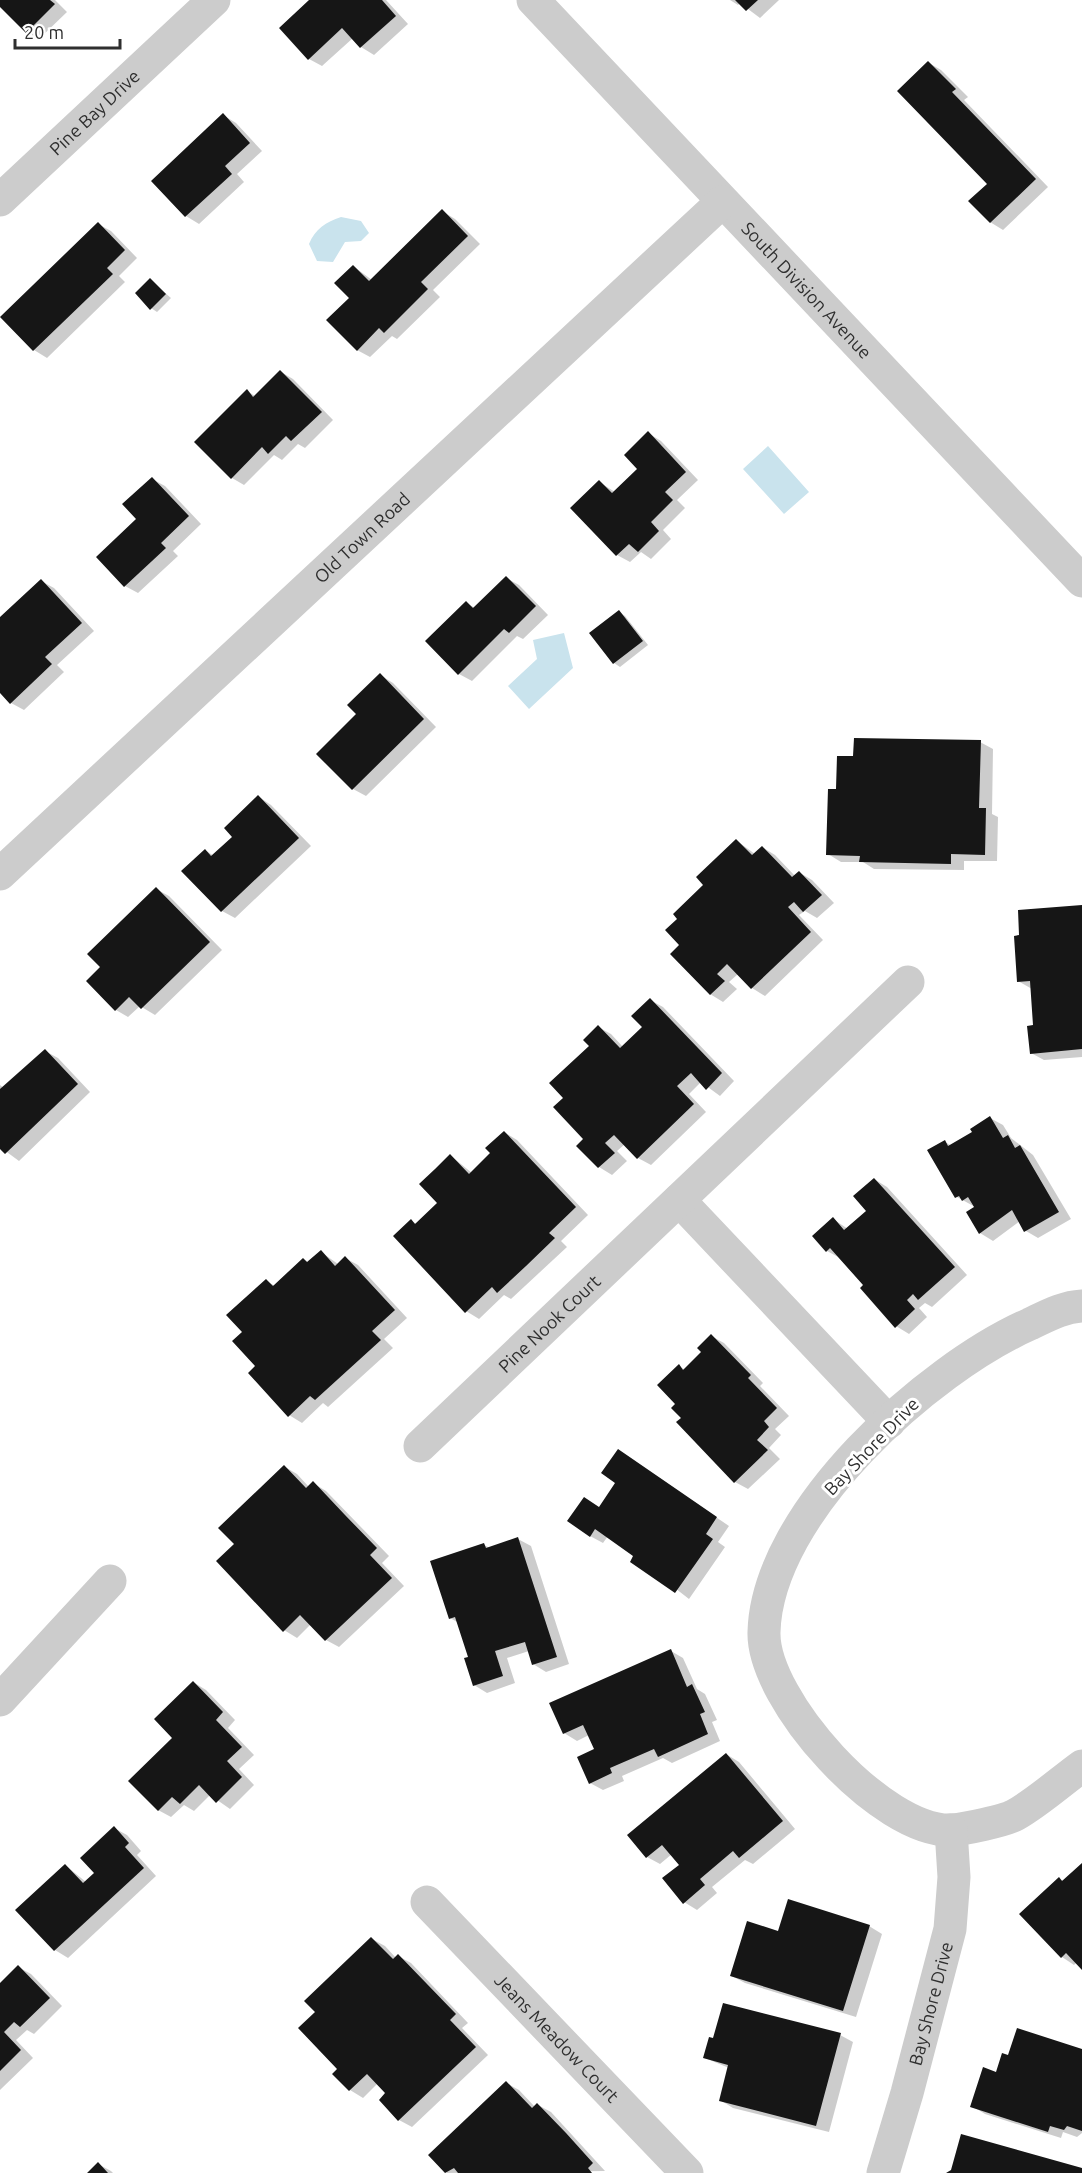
<svg xmlns="http://www.w3.org/2000/svg" width="1082" height="2173" viewBox="0 0 1082 2173" font-family="Ubuntu,sans-serif">
  <rect width="100%" height="100%" fill="#fff"/>
  <path fill="#c9e3ed" d="M341,217L361,221L369,233L361,241L345,242L333,262L317,261L309,244C315,229 326,222 341,217Z
    M768,446L809,492L784,514L743,469Z
    M564,633L573,668L529,709L508,686L537,659L533,640Z"/>
  <path fill="#0003" d="M0,0H55L67,12L39,39L26,32L0,5Z
    M311,0H386L408,24L374,55L361,47L353,38L322,66L309,59Z
    M730,0H779L760,18L740,3L738,5Z
    M929,63L941,70L968,97L964,100L1048,187L1003,230L990,222L989,184Z
    M223,115L236,123L262,151L237,174L244,182L199,224L186,216L153,181Z
    M442,211L455,219L480,244L433,290L440,297L397,339L392,336L370,357L357,350L351,298L353,266L372,280Z
    M98,224L111,231L137,258L119,276L125,282L47,358L34,350L2,317Z
    M150,280L171,298L157,312L151,308Z
    M281,372L293,379L333,420L305,448L298,444L282,460L274,455L244,485L232,478L247,391L255,396Z
    M648,433L661,441L698,480L677,500L685,508L663,530L671,539L651,559L641,552L630,562L617,555L572,509L599,482L615,492L639,469Z
    M152,479L165,486L201,524L173,551L178,556L138,593L125,586L138,519Z
    M506,578L519,585L548,615L523,639L517,636L472,681L459,674L466,603L475,608Z
    M41,581L54,588L94,631L57,665L64,672L24,710L11,703L0,691V619Z
    M619,612L625,616L648,645L620,667L614,663Z
    M380,675L393,683L436,727L366,796L353,789L358,714Z
    M980,742L993,749L992,814L998,817L997,861H964V870L874,869L863,862H841L828,854L838,791L855,758Z
    M259,797L271,805L311,846L235,918L222,911L205,850L214,856L234,837Z
    M737,841L755,854L762,847L775,855L795,876L800,873L812,880L834,903L817,918L805,911L799,915L823,940L765,996L752,988L738,974L729,982L737,989L723,1002L710,994L682,945L679,919Z
    M156,889L169,896L222,950L155,1015L140,1006L128,1017L116,1010L102,967Z
    M1082,906V1057L1044,1060L1031,1053L1035,1026L1032,989L1018,981Z
    M650,1000L663,1007L734,1081L720,1096L701,1082L689,1094L706,1112L651,1165L638,1158L625,1144L617,1151L627,1161L612,1175L599,1167L578,1146L585,1139L565,1098L598,1027L611,1034L623,1047L644,1027Z
    M45,1051L58,1058L90,1092L19,1161L0,1147V1085L5,1089Z
    M990,1118L1003,1125L1011,1138L1033,1155L1071,1219L1038,1238L1026,1231L1020,1221L993,1241L980,1233L977,1208L957,1197L929,1151L945,1142L952,1146L974,1133Z
    M504,1132L517,1140L588,1215L561,1241L567,1247L511,1299L504,1295L479,1319L466,1311L411,1221L417,1224L439,1203L451,1156L472,1173L492,1153Z
    M874,1179L887,1187L967,1275L932,1307L925,1303L919,1308L927,1317L909,1334L896,1326L865,1285L840,1258L827,1251L833,1219L848,1229L868,1211Z
    M321,1252L338,1264L345,1258L358,1265L407,1318L384,1339L393,1348L328,1407L323,1403L302,1423L289,1415L257,1366L244,1332L266,1281L275,1286L304,1260L309,1263Z
    M711,1336L724,1343L763,1383L760,1386L789,1416L775,1429L781,1435L769,1448L780,1459L748,1489L735,1482L683,1418L677,1404L679,1366L685,1370L703,1352Z
    M619,1451L729,1526L718,1542L725,1547L689,1599L608,1536L603,1543L590,1536L600,1508L617,1483Z
    M285,1467L297,1474L309,1487L313,1483L326,1491L389,1556L382,1563L404,1586L339,1647L326,1640L311,1624L297,1638L284,1630L236,1544Z
    M518,1539L531,1546L569,1664L546,1672L533,1664L529,1651L507,1658L515,1683L487,1693L474,1685L470,1658L459,1623L450,1618L484,1545L490,1548Z
    M671,1651L683,1658L697,1689L705,1694L717,1720L712,1722L720,1741L672,1763L663,1758L622,1776L624,1781L603,1790L590,1783L596,1750L589,1735L577,1741L564,1733Z
    M193,1682L206,1690L235,1720L228,1728L254,1755L239,1769L254,1785L230,1809L210,1795L194,1811L184,1805L171,1817L158,1810L174,1738Z
    M726,1754L739,1762L795,1829L753,1864L745,1860L712,1887L717,1893L697,1910L684,1902L681,1865L672,1854L660,1864L647,1857Z
    M114,1828L127,1835L141,1851L137,1855L156,1876L68,1958L55,1950L17,1910L65,1865L86,1882L96,1873Z
    M1082,1865V1968L1077,1962L1074,1965L1062,1957L1059,1879L1064,1881Z
    M869,1926L882,1934L856,2017L745,1983L732,1976L779,1933Z
    M372,1939L385,1946L396,1958L398,1956L411,1963L468,2023L462,2028L488,2055L412,2127L399,2120L387,2093L378,2083L363,2098L350,2090L317,2012Z
    M18,1967L31,1974L62,2006L34,2034L27,2030L16,2040L33,2058L0,2090V1985Z
    M840,2035L853,2042L829,2132L733,2108L720,2100L729,2068L705,2058Z
    M1082,2050V2133L1077,2137L1063,2132L1061,2138L985,2114L972,2106L1009,2057Z
    M506,2083L519,2090L535,2107L538,2105L551,2112L605,2171L447,2173L430,2155Z
    M98,2164L111,2171L113,2173H89Z"/>
  <path fill="#161616" d="M0,0H50L55,4L26,33L0,7Z
    M309,0H382L396,16L360,48L342,28L308,60L279,28Z
    M735,0H758L746,11Z
    M928,61L956,89L952,92L1036,179L990,223L968,201L987,184L897,91Z
    M223,113L250,143L225,166L232,174L185,217L151,181Z
    M442,209L468,236L421,282L428,289L384,333L379,328L357,351L326,320L349,298L334,283L353,265L369,281Z
    M98,222L125,250L107,268L113,274L33,351L0,317Z
    M150,278L166,294L150,310L135,293Z
    M280,370L322,412L291,441L286,436L268,454L262,447L231,479L194,442L247,389L253,397Z
    M648,431L686,472L665,492L673,500L651,522L659,531L638,552L629,544L616,556L570,508L599,480L612,493L637,469L624,455Z
    M152,477L189,516L161,543L166,548L124,587L96,557L136,519L122,504Z
    M506,576L536,606L509,633L504,629L458,675L425,641L466,601L473,608Z
    M41,579L82,623L45,657L52,664L10,704L0,693V617Z
    M619,610L643,641L613,664L589,633Z
    M380,673L424,719L352,790L316,754L356,714L347,705Z
    M854,738L981,740L979,808H986L985,855L951,854V864L859,862L860,856L826,855L828,789H836L837,756H853Z
    M258,795L299,838L221,912L181,871L205,849L211,856L232,837L224,828Z
    M736,839L752,855L762,846L792,877L799,871L822,895L803,912L794,902L788,907L811,932L751,989L727,964L717,974L725,981L710,995L670,954L679,945L665,930L677,919L673,914L703,885L696,877Z
    M156,887L210,942L141,1009L129,997L115,1011L86,981L100,967L87,954Z
    M1082,905V1049L1030,1054L1027,1026L1033,1025L1030,981L1017,982L1014,936L1019,935L1018,910Z
    M650,998L722,1073L706,1090L691,1073L677,1086L694,1104L637,1159L614,1135L605,1143L615,1153L598,1168L576,1146L583,1139L553,1107L563,1098L549,1083L589,1046L583,1040L598,1025L620,1048L642,1027L631,1016Z
    M45,1049L78,1084L5,1154L0,1149V1089Z
    M990,1116L1003,1138L1008,1135L1015,1148L1020,1145L1059,1212L1024,1232L1012,1210L979,1234L966,1212L974,1207L968,1197L962,1201L959,1196L955,1198L927,1150L945,1140L948,1146L972,1132L970,1129Z
    M504,1131L576,1207L549,1233L555,1238L526,1266L497,1293L492,1287L465,1313L393,1236L411,1219L415,1224L437,1203L419,1184L435,1169L450,1154L469,1174L490,1153L485,1148Z
    M874,1178L955,1267L918,1300L913,1294L907,1300L915,1309L895,1328L860,1288L863,1285L830,1248L826,1252L812,1236L833,1217L844,1230L866,1211L853,1196Z
    M321,1250L335,1266L345,1256L395,1310L372,1331L381,1340L315,1400L310,1396L288,1417L248,1373L255,1366L232,1341L242,1332L226,1315L266,1279L273,1286L303,1258L307,1262Z
    M711,1334L751,1375L748,1378L777,1408L764,1421L769,1427L757,1440L768,1450L734,1483L676,1422L681,1418L671,1408L675,1404L657,1385L679,1364L683,1370L701,1352L697,1348Z
    M618,1449L717,1517L706,1534L713,1539L675,1593L630,1562L633,1556L595,1529L590,1537L567,1521L584,1497L599,1507L615,1483L601,1473Z
    M284,1465L306,1488L313,1481L345,1515L377,1548L370,1555L392,1578L325,1641L300,1615L283,1632L216,1561L234,1544L218,1528Z
    M518,1537L557,1657L532,1665L525,1642L495,1651L503,1676L473,1686L464,1658L468,1657L455,1617L449,1619L430,1561L484,1543L486,1548Z
    M671,1649L687,1687L692,1684L705,1712L700,1714L708,1734L658,1757L654,1749L610,1768L612,1773L589,1784L577,1757L594,1749L583,1725L563,1734L549,1703Z
    M193,1681L223,1712L216,1720L242,1747L227,1761L242,1777L216,1803L199,1785L180,1804L172,1797L158,1811L128,1781L172,1738L154,1719Z
    M726,1753L783,1821L739,1858L733,1851L700,1879L705,1885L683,1904L662,1878L679,1865L662,1845L646,1858L627,1835Z
    M114,1826L129,1843L125,1847L144,1868L54,1951L15,1910L65,1864L83,1883L94,1873L80,1858Z
    M1082,1863V1970L1066,1953L1061,1958L1019,1914L1059,1877L1062,1881Z
    M788,1899L870,1925L843,2011L730,1976L747,1921L778,1931Z
    M371,1937L393,1959L398,1954L456,2014L450,2020L476,2047L398,2121L379,2100L385,2093L367,2074L349,2091L332,2074L337,2069L298,2028L315,2012L304,2001Z
    M18,1965L50,1998L20,2027L14,2022L4,2032L21,2050L0,2071V1983Z
    M723,2003L841,2033L816,2126L719,2101L728,2065L703,2058L709,2037L713,2038Z
    M1017,2028L1082,2049V2131L1067,2126L1064,2130L1050,2126L1048,2132L970,2107L983,2067L996,2072L1002,2053L1008,2055Z
    M506,2081L532,2108L537,2103L566,2133L593,2163L588,2168L592,2173H458L454,2168L445,2173L428,2155Z
    M961,2134L1082,2168V2173H946L951,2170Z
    M98,2162L108,2173H87Z"/>
  <g fill="none" stroke-linecap="round" stroke-linejoin="round">
    <g stroke="#ccc" stroke-width="33">
      <path id="s1" d="M533,0L1082,581"/>
      <path id="s2" d="M0,200L214,0"/>
      <path id="s3" d="M0,874L722,202"/>
      <path d="M679,1200L889,1422"/>
      <path d="M1082,1306C1063,1307 1047,1316 1030,1324C928,1369 767,1512 764,1632C762,1700 882,1833 952,1830C965,1829 1004,1821 1015,1815C1038,1802 1060,1782 1082,1766"/>
      <path id="s4" d="M420,1446L908,982"/>
      <path d="M0,1700L110,1581"/>
      <path id="s5" d="M427,1902L687,2173"/>
      <path id="s6" d="M883,2173L907,2093L950,1929L954,1877L951,1830"/>
    </g>
  </g>
  <g text-anchor="middle" dominant-baseline="central" stroke-width="6" stroke-linejoin="round" paint-order="stroke">
    <g font-size="18" fill="#2f2f2f" stroke="#fff">
      <text stroke="none"><textPath href="#s2" startOffset="129">Pine Bay Drive</textPath></text>
      <text stroke="none"><textPath href="#s1" startOffset="399">South Division Avenue</textPath></text>
      <text stroke="none"><textPath href="#s3" startOffset="494">Old Town Road</textPath></text>
      <text stroke="none"><textPath href="#s4" startOffset="178">Pine Nook Court</textPath></text>
      <text transform="translate(871 1446) rotate(-46)">Bay Shore Drive</text>
      <text stroke="none"><textPath href="#s6" startOffset="176">Bay Shore Drive</textPath></text>
      <text stroke="none"><textPath href="#s5" startOffset="188">Jeans Meadow Court</textPath></text>
    </g>
  </g>
  <path d="M15 39v9h105v-9" fill="none" stroke="#2f2f2f" stroke-width="3"/>
  <text x="24" y="39" font-size="18" fill="#2f2f2f" stroke="#ffffff" stroke-width="4.5" paint-order="stroke">20 m</text>
</svg>
